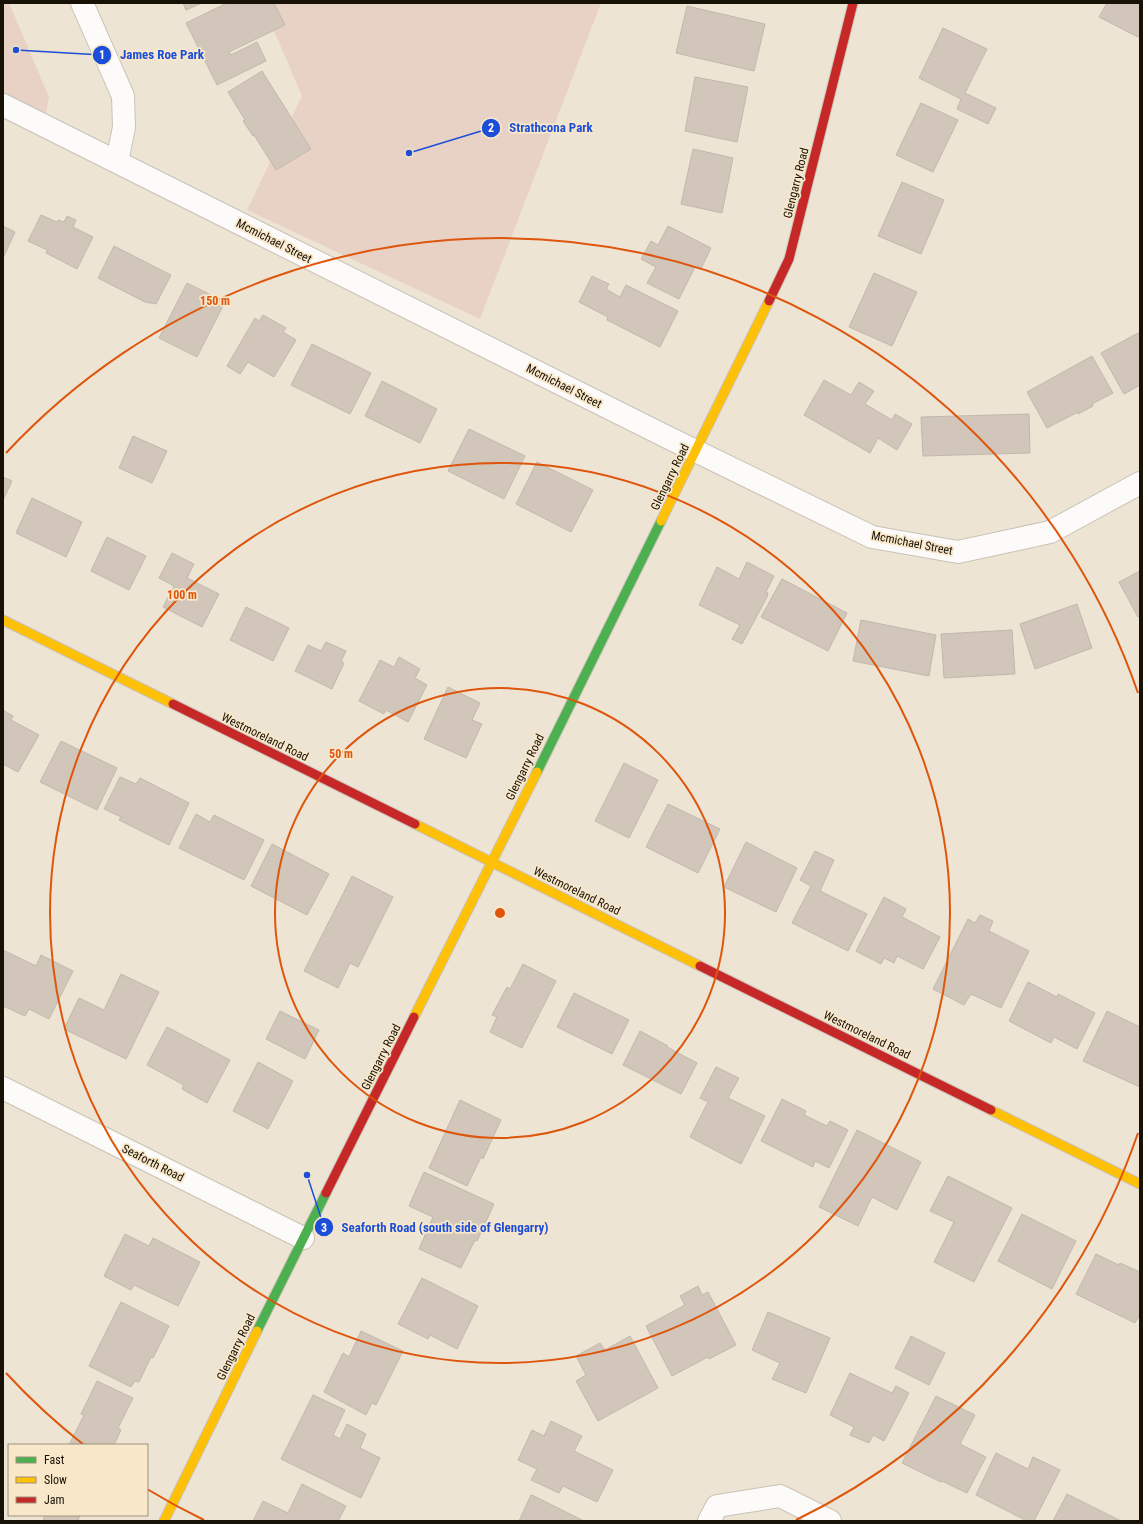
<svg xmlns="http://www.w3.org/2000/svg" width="1143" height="1524" viewBox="0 0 1143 1524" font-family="'Roboto Condensed',sans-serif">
  <rect width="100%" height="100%" fill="#eee4d4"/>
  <path fill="#e8d2c5" d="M3,3H9L49,97L44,125L3,105Z
    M262,3H601L480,319L247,210L302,96Z"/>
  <path fill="#d1c6b9" stroke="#c1b8ad" d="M183,3H202L186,10Z
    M227,3H274L285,25L229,52L231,55L257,42L266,61L217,85L186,23Z
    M1107,3H1140V38L1099,17Z
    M687,6L765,24L754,71L676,53Z
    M943,28L987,49L965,93L996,108L988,124L957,109L961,99L919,78Z
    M262,71L311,149L276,170L254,135L253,136L243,121L245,120L228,92Z
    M695,77L748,87L737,142L685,131Z
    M921,103L958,120L933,172L896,155Z
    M693,149L733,158L722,213L681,204Z
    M902,182L944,200L921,254L878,236Z
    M41,215L57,222L58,220L64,222L67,216L76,220L73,227L93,237L77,269L46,253L47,250L28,241Z
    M3,226L15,232L3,258Z
    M668,226L711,248L701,269L695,267L679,299L647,283L656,267L641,259L651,241L658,245Z
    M114,246L171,275L156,304L145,302L98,278Z
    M874,273L917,292L892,346L849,327Z
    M592,276L609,284L606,289L620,297L626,285L678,311L660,347L607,320L608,317L579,302Z
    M187,283L225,302L197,357L159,338Z
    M263,315L286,328L283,332L296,340L274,377L248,362L240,374L227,366L255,318L259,321Z
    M1140,332V385L1124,394L1101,353Z
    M312,344L371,373L350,414L291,385Z
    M1092,356L1113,393L1092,404L1093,406L1078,414V412L1047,428L1027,392Z
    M824,380L851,395L859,382L874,391L865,404L892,420L895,414L912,424L897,450L878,438L870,453L804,415Z
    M382,381L437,409L420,443L365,416Z
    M1029,414L1030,453L923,456L921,417Z
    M469,429L525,456L504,499L448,471Z
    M133,436L167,451L152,483L119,468Z
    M537,462L593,490L571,532L516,504Z
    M3,477L12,481L3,500Z
    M32,498L82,522L66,557L16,533Z
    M107,537L146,556L129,590L91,571Z
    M172,553L194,564L187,578L219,594L202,627L163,607L174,586L159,578Z
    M747,562L774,576L766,592L768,593L767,597L742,644L732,639L740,625L699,605L717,567L739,579Z
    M1140,571V616L1138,617L1119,582Z
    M782,579L847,613L828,651L761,617Z
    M1077,604L1092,648L1035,669L1020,624Z
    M246,607L289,628L273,661L230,640Z
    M861,620L936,635L929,676L853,661Z
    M1012,630L1015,674L944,678L941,634Z
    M326,642L346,651L341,661L344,663L332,689L295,671L308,645L321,651Z
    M399,657L420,669L415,678L427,685L408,722L386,710L384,714L359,701L380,660L394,667Z
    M448,687L480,703L472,720L482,724L466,758L424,739Z
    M3,710L13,716L11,720L39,735L18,772L3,764Z
    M61,741L117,768L97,810L40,782Z
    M624,763L658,780L629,838L595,821Z
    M120,777L136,784L140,778L189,803L169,845L119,820L121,817L104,809Z
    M668,804L720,829L698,873L646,847Z
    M196,814L210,822L214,815L264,840L244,880L179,848Z
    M746,842L797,868L776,912L724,887Z
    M272,844L329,874L307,915L251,886Z
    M815,851L834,860L820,891L867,914L848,951L792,923L811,886L800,880Z
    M352,876L393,897L358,967L350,963L338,988L304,971Z
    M884,897L906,909L902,917L940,937L923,969L897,956L894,963L884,958L881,964L856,951Z
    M980,915L993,921L989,931L1029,951L1001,1008L971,994L964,1005L933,989L968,919L975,923Z
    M3,950L36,966L41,955L73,971L49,1019L29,1009L25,1016L3,1006Z
    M523,964L556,981L522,1048L490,1032L497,1017L492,1015L507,987L510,989Z
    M121,974L159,992L126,1059L64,1029L79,998L104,1010Z
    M1028,982L1057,997L1058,994L1095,1013L1077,1049L1054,1037L1051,1043L1009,1021Z
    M574,993L629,1020L612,1054L557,1027Z
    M280,1011L319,1030L305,1059L266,1039Z
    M1107,1011L1140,1027V1087L1083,1061Z
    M167,1027L230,1060L207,1103L182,1089L184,1085L147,1065Z
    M640,1031L668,1046L667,1047L697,1063L681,1094L623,1065Z
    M258,1062L293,1081L268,1129L233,1111Z
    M716,1067L739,1078L728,1098L765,1116L741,1164L690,1137L708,1102L700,1098Z
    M782,1099L806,1111L804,1115L827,1126L830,1121L848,1130L829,1168L815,1161L813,1167L761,1141Z
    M460,1100L501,1120L483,1159L481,1157L467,1186L429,1168Z
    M857,1130L921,1162L897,1210L872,1197L858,1226L819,1207Z
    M424,1172L494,1204L477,1241L475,1240L461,1268L419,1249L433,1217L409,1206Z
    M948,1176L1012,1208L974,1282L934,1262L954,1222L930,1211Z
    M1022,1214L1076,1241L1052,1289L998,1261Z
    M125,1234L149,1246L153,1238L200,1262L178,1306L134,1285L131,1290L104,1276Z
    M1096,1254L1119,1265L1120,1263L1140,1272V1314L1135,1323L1076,1294Z
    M422,1278L478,1306L457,1349L430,1335L428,1339L398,1324Z
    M698,1286L702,1295L708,1292L736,1345L709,1359L708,1357L672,1376L646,1326L685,1305L680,1296Z
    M121,1302L169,1326L153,1358L151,1357L139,1382L135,1381L131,1387L89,1366Z
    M768,1312L830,1338L806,1393L772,1379L780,1363L752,1350Z
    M361,1331L403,1351L376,1405L372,1403L366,1415L324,1392L343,1353L349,1357Z
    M630,1336L658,1388L598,1421L576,1381L586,1375L576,1356L600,1343L605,1350Z
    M911,1336L945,1353L929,1385L895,1368Z
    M850,1373L892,1393L896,1386L909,1393L884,1441L873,1435L869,1443L850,1435L854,1427L830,1415Z
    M97,1381L133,1398L118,1428L121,1430L114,1445H69L84,1415L81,1414Z
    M313,1395L345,1410L333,1435L340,1439L347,1424L366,1434L360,1448L380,1458L361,1498L281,1459Z
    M936,1396L975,1415L960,1444L986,1457L967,1493L942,1481L941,1482L902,1463Z
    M551,1421L582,1436L574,1451L613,1470L597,1502L563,1486L559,1493L531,1480L537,1469L518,1460L532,1430L544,1436Z
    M996,1453L1028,1469L1033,1457L1060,1470L1034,1521H1027L976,1495Z
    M302,1484L346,1506L338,1521H253L263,1501L288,1513Z
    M1067,1494L1121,1521H1053Z
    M531,1495L534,1496L584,1521H519Z
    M45,1515H80L78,1521H43Z"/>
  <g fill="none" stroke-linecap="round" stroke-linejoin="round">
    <defs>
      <path id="street" d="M82,3L123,96L124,127L117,162
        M3,105L667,437L872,537L958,552L1050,532L1140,483
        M3,1088L303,1238
        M709,1521L717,1506L780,1496L830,1521"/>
      <path id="fast" d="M537,772L661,521
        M257,1331L326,1193"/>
      <path id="slow" d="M661,521L769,301
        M3,620L173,704
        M415,824L700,966
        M414,1017L537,772
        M991,1110L1140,1184
        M164,1521L257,1331"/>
      <path id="jam" d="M769,301L789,259L853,3
        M173,704L415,824
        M700,966L991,1110
        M326,1193L414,1017"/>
    </defs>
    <use href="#street" stroke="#c9c2b5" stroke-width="24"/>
    <use href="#fast" stroke="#c9c2b5" stroke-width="11"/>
    <use href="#slow" stroke="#c9c2b5" stroke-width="11"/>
    <use href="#jam" stroke="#c9c2b5" stroke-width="11"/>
    <use href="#street" stroke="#fcfbf9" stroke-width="22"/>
    <use href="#fast" stroke="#4caf50" stroke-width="9"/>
    <use href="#slow" stroke="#ffc107" stroke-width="9"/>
    <use href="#jam" stroke="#c62828" stroke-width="9"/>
  </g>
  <g fill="none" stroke="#de550c" stroke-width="2">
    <circle cx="500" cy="913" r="225"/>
    <circle cx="500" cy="913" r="450"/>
    <path d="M1138 1133A675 675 0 0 1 796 1520M204 1520A675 675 0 0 1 147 1489M84 1445A675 675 0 0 1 6 1373M6 453A675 675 0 0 1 1138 693"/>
  </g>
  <g text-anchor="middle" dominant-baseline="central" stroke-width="3.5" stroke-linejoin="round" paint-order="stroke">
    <g font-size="12" fill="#171106" stroke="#f8e7c9">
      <text transform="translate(796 183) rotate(-76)">Glengarry Road</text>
      <text transform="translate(274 241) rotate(27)">Mcmichael Street</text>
      <text transform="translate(564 386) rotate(27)">Mcmichael Street</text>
      <text transform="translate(670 477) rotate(-64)">Glengarry Road</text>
      <text transform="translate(912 543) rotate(11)">Mcmichael Street</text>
      <text transform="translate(265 737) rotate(26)">Westmoreland Road</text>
      <text transform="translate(525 767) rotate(-64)">Glengarry Road</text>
      <text transform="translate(577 891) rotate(26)">Westmoreland Road</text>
      <text transform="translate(867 1035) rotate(26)">Westmoreland Road</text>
      <text transform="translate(381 1057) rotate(-63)">Glengarry Road</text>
      <text transform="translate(153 1163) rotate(27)">Seaforth Road</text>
      <text transform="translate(236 1347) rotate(-64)">Glengarry Road</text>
    </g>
  </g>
  <circle cx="500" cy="913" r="6" fill="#de550c" stroke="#f8e7c9" stroke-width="2"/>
  <g font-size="12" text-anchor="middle" font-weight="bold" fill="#de550c" stroke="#f8e7c9" stroke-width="3.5" stroke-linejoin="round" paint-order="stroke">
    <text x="215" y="305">150 m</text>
    <text x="182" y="599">100 m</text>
    <text x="341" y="758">50 m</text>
  </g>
  <path fill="none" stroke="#1d4ed8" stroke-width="1.5" d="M16 50L102 55M409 153L491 128M307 1175L324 1227"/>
  <g fill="#1d4ed8" stroke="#f8e7c9" stroke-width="1.5">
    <circle cx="16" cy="50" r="4"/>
    <circle cx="409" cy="153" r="4"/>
    <circle cx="307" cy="1175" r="4"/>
    <circle cx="102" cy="55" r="10"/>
    <circle cx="491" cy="128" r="10"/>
    <circle cx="324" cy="1227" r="10"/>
  </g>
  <g font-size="12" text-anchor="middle" font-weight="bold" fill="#fff">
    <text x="102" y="59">1</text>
    <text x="491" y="132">2</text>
    <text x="324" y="1232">3</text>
  </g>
  <g font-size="13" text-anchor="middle" font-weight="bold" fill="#1d4ed8" stroke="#f8e7c9" stroke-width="3.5" stroke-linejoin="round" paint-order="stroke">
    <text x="162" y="59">James Roe Park</text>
    <text x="551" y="132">Strathcona Park</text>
    <text x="445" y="1232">Seaforth Road (south side of Glengarry)</text>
  </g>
  <rect width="1143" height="1524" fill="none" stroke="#171106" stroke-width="8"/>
  <rect x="8" y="1444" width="140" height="72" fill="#f8e7c9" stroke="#9e917b"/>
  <rect x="16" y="1457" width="20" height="6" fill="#4caf50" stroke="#9e917b"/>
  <text x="44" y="1464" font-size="12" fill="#171106">Fast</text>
  <rect x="16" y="1477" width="20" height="6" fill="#ffc107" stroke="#9e917b"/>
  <text x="44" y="1484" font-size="12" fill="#171106">Slow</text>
  <rect x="16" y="1497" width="20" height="6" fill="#c62828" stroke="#9e917b"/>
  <text x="44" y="1504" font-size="12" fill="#171106">Jam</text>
</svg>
